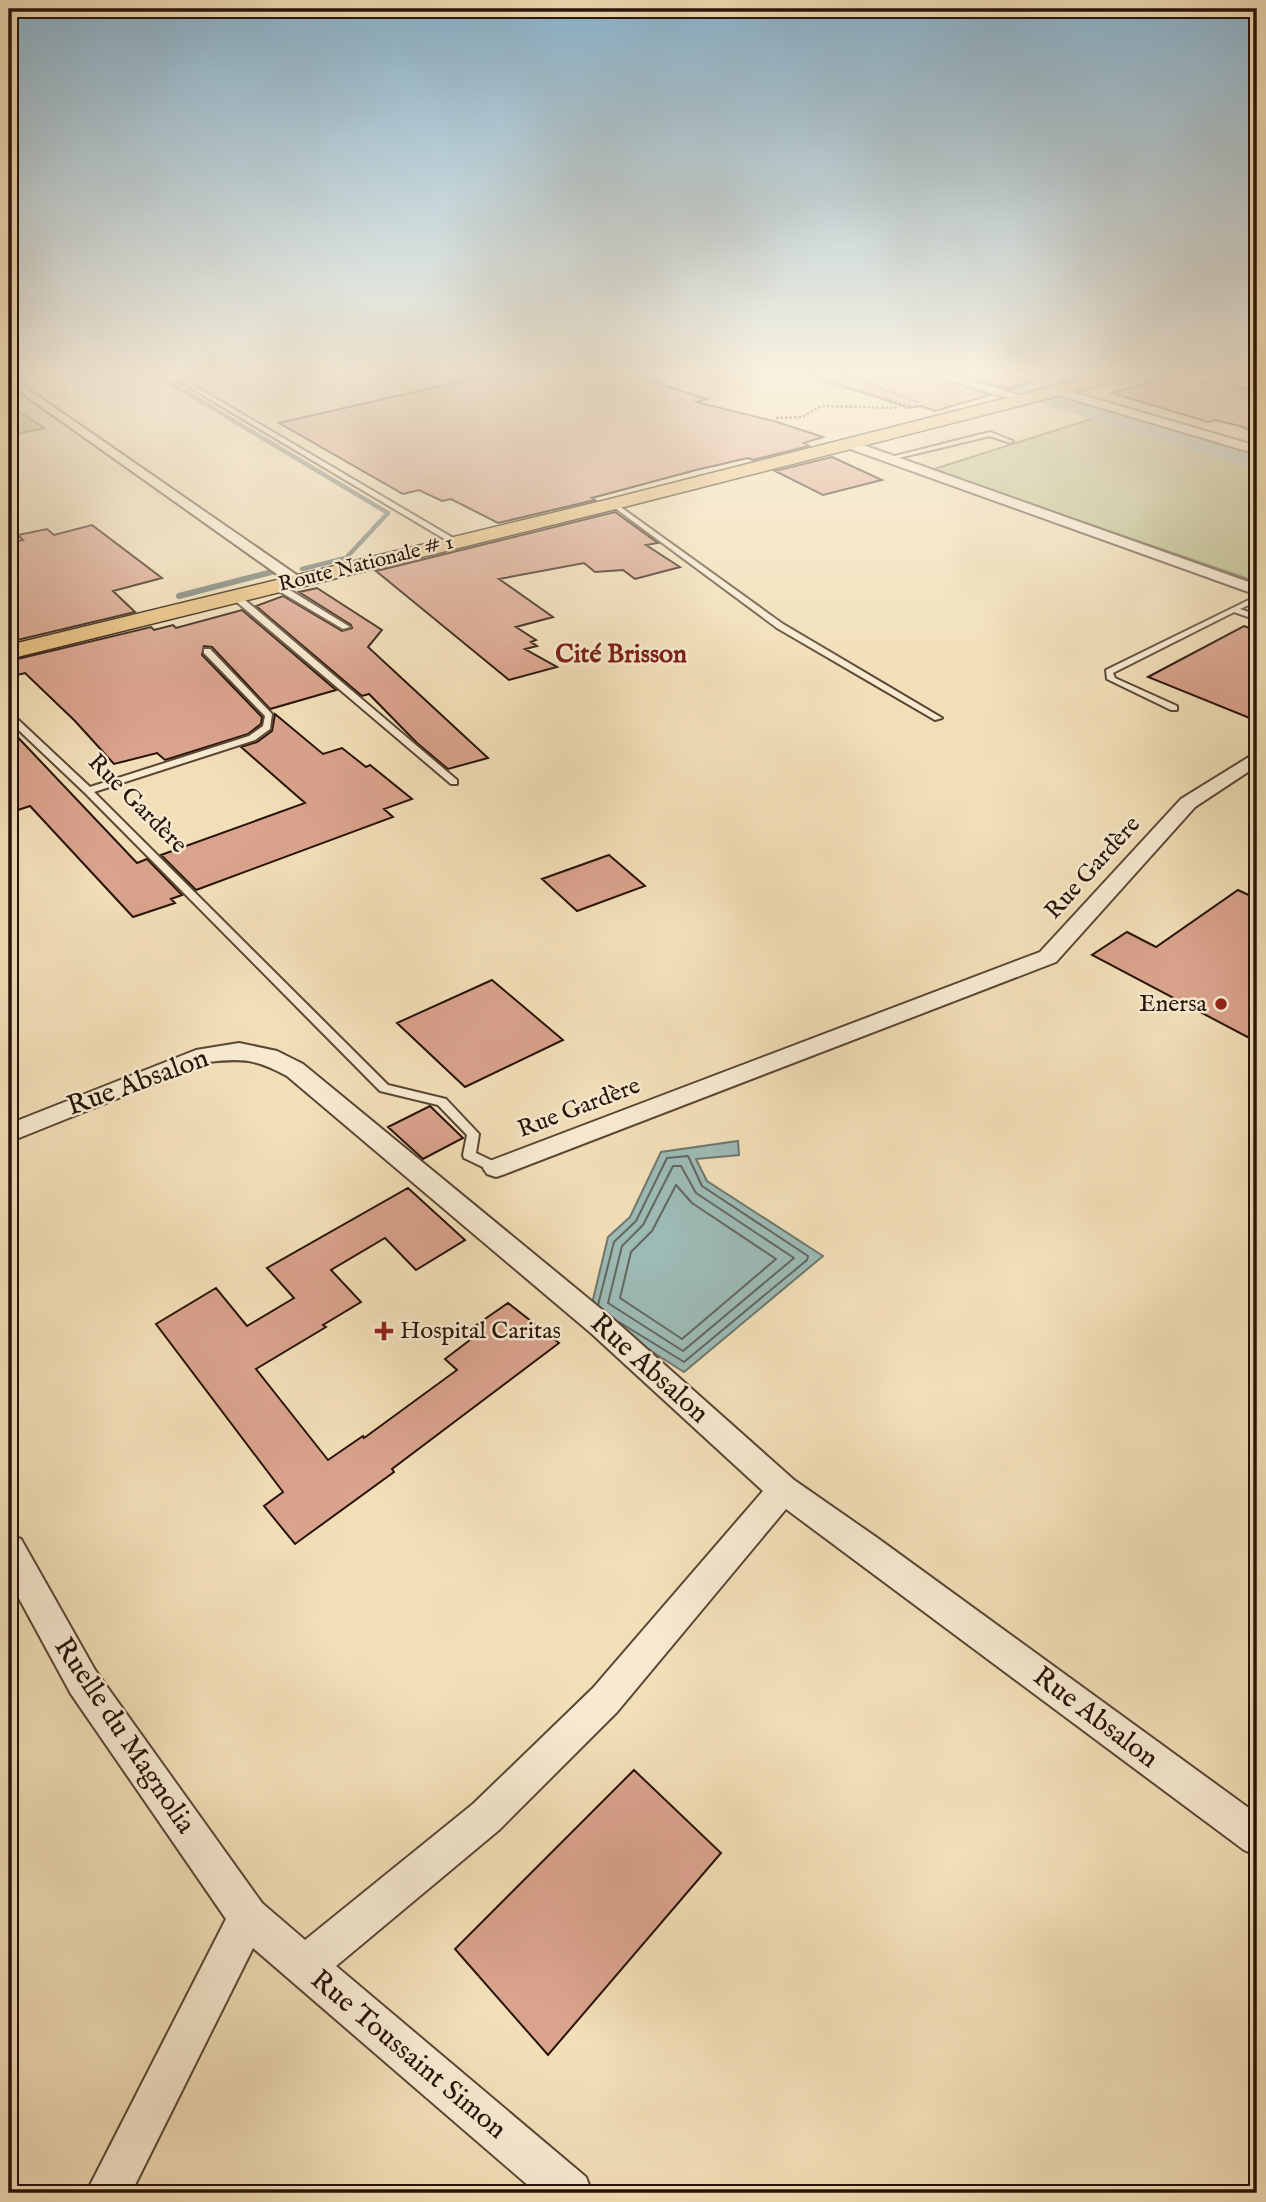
<svg xmlns="http://www.w3.org/2000/svg" width="1266" height="2202" viewBox="0 0 1266 2202" font-family="'IM FELL English',serif">
  <rect width="100%" height="100%" fill="#f2dfb8"/>
  <filter id="stains"><feTurbulence type="fractalNoise" baseFrequency=".00286" numOctaves="4"/><feColorMatrix values="0 0 0 0 .2 0 0 0 0 .09 0 0 0 0 .02 0 0 0 .5 -.17"/></filter>
  <radialGradient id="worn" r=".72"><stop offset=".6" stop-color="#630" stop-opacity="0"/><stop offset="1" stop-color="#630" stop-opacity=".3"/></radialGradient>
  <path fill="#bcc18e" stroke="#726a4b" stroke-width="2" d="M9,405L44,428L9,436Z
    M1094,418L1257,467V582L931,470Z"/>
  <path fill="#9dbbb6" stroke="#6e7870" stroke-width="2" d="M738,1141L739,1155L696,1159L707,1181L823,1256L684,1372L590,1312L608,1237L630,1217L661,1152Z"/>
  <g fill="none" stroke-linecap="round" stroke-linejoin="round">
    <path stroke="#62675f" stroke-width="2" d="M673,1166H681L696,1193L794,1258L683,1351L608,1303L622,1246L643,1225Z
      M676,1185L692,1203L776,1259L682,1339L620,1298L631,1252L652,1231Z
      M598,1305L614,1242L636,1221L667,1158L688,1156L702,1186L808,1256L807,1260L684,1362L619,1322"/>
    <path stroke="#6e7870" stroke-width="4.5" d="M152,372L388,513L346,558L302,569
      M276,571L279,570"/>
    <path stroke="#6e7870" stroke-width="6" d="M179,596L279,570"/>
    <path fill="#9dbbb6" fill-rule="evenodd" d="M951,372H991L1257,452V470L955,377Z"/>
  </g>
  <path fill="#daa38d" stroke="#271308" stroke-width="2" d="M449,372H622L707,399L696,402L777,422L823,437L804,443L809,446L753,460L748,458L696,470L592,498L595,500L498,523L451,499L442,501L419,490L403,494L279,423L458,382Z
    M812,372H921L990,395L935,411L921,406L908,408L812,375Z
    M951,372H1045L1046,377L1008,389Z
    M1177,374L1207,383L1215,381L1257,392V433L1240,426L1215,420L1208,422L1112,393Z
    M832,457L882,480L823,495L775,471Z
    M615,512L658,543L646,545L680,567L635,579L623,570L595,572L584,563L499,579L553,617L516,627L536,640L531,642L537,646L525,649L557,667L509,680L376,571Z
    M92,525L162,578L113,591L135,612L9,642V543L23,540L18,535L47,529L54,535Z
    M317,588L382,630L368,647L488,758L448,769L417,743L369,694L362,696L256,606L283,596L342,631L352,628L351,625L299,592Z
    M242,610L336,690L270,709L212,647L204,646L202,655L262,717L261,724L248,734L165,760L157,753L114,764L75,721L25,673L9,677V661L151,627L154,630L173,625L176,628Z
    M1244,626L1257,631V721L1148,677Z
    M275,714L323,754L342,748L366,767L370,765L412,799L384,809L393,817L196,890L161,855L305,803L241,747L257,742L272,731Z
    M9,728L137,863L147,859L182,895L171,899L175,903L133,917L30,806L9,813Z
    M609,855L645,886L577,911L542,879Z
    M1238,890L1257,899V1042L1092,955L1127,932L1156,947Z
    M492,980L563,1040L465,1087L397,1023Z
    M430,1106L463,1138L423,1159L388,1127Z
    M408,1188L465,1240L416,1270L385,1238L331,1270L361,1302L323,1325L326,1327L256,1369L328,1460L363,1436L364,1438L457,1370L445,1359L479,1333L472,1328L508,1303L559,1343L392,1469L394,1472L295,1544L264,1506L283,1492L156,1324L216,1288L247,1326L294,1298L267,1268Z
    M634,1770L721,1853L548,2055L455,1949Z"/>
  <g fill="none" stroke-linecap="round" stroke-linejoin="round">
    <defs>
      <path id="service" d="M171,372H177L183,379L460,542L453,544L179,381Z
        M990,432L1013,441L1010,443L990,436L890,460L887,458Z
        M611,503H615L783,624L942,718L935,720L777,628L611,505Z
        M274,584H280L350,627L343,629L274,588Z
        M232,594H238L457,780V784H451L232,598Z
        M1257,596V601L1240,609L1257,615V620L1234,612L1113,673L1115,678L1177,706V710H1171L1107,679L1106,670Z
        M204,649H210L272,714L270,729L255,740L94,792L388,1085L446,1099L479,1134L476,1153L501,1165L502,1168L501,1171H491L464,1158L463,1155L467,1135L438,1105L380,1091L85,793L9,721V713L12,714L90,787L249,736L263,726L265,716L204,653Z"/>
      <path id="minor" d="M923,372H942L1031,399L1021,402Z
        M9,376L301,578L304,581L301,584H291L9,384Z
        M1055,387L1257,446V454L1051,393L1049,391Z
        M849,440L1257,585V595L845,447V441Z
        M1257,752V766L1195,807L1056,962L505,1174L496,1177L487,1174L483,1168L487,1162L1040,952L1181,799Z
        M239,1043L277,1051L303,1064L612,1318L794,1480L876,1537L1257,1814V1856L1244,1850L786,1509L617,1712L499,1830L336,1966L586,2177L592,2193H537L253,1948L131,2193H86L226,1919L71,1694L9,1580V1535L21,1539L95,1670L262,1903L305,1940L473,1804L593,1688L763,1491L592,1334L287,1076C256,1059 242,1058 208,1062L9,1142V1124L196,1050Z"/>
      <path id="primary" d="M1109,372H1138L1136,376L620,508L9,659V645L610,499Z"/>
    </defs>
    <use href="#service" stroke="#5a4634" stroke-width="4"/>
    <use href="#minor" stroke="#5a4634" stroke-width="4"/>
    <use href="#primary" stroke="#271308" stroke-width="3"/>
    <path stroke="#271308" stroke-width="2.5" stroke-dasharray="2.5 2" stroke-linecap="butt" d="M835,372L920,403
      M821,381L911,406
      M776,418L802,417L821,406L899,408"/>
    <use href="#service" fill="#f7ead1" fill-rule="evenodd"/>
    <use href="#minor" fill="#f7ead1" fill-rule="evenodd"/>
    <use href="#primary" fill="#e9c07c" fill-rule="evenodd"/>
  </g>
  <linearGradient id="sky" x2="0" y2="1"><stop stop-color="#8ab7d4"/><stop offset="0.55" stop-color="#f9f1df"/><stop offset="1" stop-color="#f9f1df" stop-opacity="0"/></linearGradient>
  <rect width="1266" height="680" fill="url(#sky)"/>
  <g fill="#8f2418" stroke="#f7ead1" stroke-width="2.5">
    <circle cx="1221" cy="1004" r="7"/>
    <path d="M380.5 1320.5h7v7h7v7h-7v7h-7v-7h-7v-7h7z"/>
  </g>
  <g text-anchor="middle" dominant-baseline="central" stroke-width="5" stroke-linejoin="round" paint-order="stroke">
    <g font-size="21" fill="#271308" stroke="#f7ead1">
      <text transform="translate(366 564) rotate(-14)">Route Nationale # 1</text>
    </g>
    <g font-size="24" fill="#271308" stroke="#f7ead1">
      <text transform="translate(137 804) rotate(45)">Rue Gardère</text>
      <text transform="translate(1093 868) rotate(-48)">Rue Gardère</text>
      <text transform="translate(579 1108) rotate(-21)">Rue Gardère</text>
    </g>
    <g font-size="24" fill="#271308" stroke="#f7ead1" text-anchor="end">
      <text x="1207" y="1004">Enersa</text>
      <text x="400" y="1331" text-anchor="start">Hospital Caritas</text>
    </g>
    <g font-size="26" font-weight="bold" fill="#7a1f14" stroke="#f7ead1">
      <text x="621" y="654">Cité Brisson</text>
    </g>
    <g font-size="28" fill="#271308" stroke="#f7ead1">
      <text transform="translate(138 1083) rotate(-20)">Rue Absalon</text>
      <text transform="translate(649 1369) rotate(42)">Rue Absalon</text>
      <text transform="translate(1095 1718) rotate(37)">Rue Absalon</text>
      <text transform="translate(124 1736) rotate(56)">Ruelle du Magnolia</text>
      <text transform="translate(408 2055) rotate(40)">Rue Toussaint Simon</text>
    </g>
  </g>
  <rect width="1266" height="2202" fill="none" stroke="#f2dfb8" stroke-width="35"/>
  <rect x="10" y="10" width="1245" height="2181" fill="none" stroke="#271308" stroke-width="3.5"/>
  <rect x="18" y="18" width="1231" height="2167" fill="none" stroke="#271308" stroke-width="2"/>
  <rect width="100%" height="100%" filter="url(#stains)"/>
  <rect width="100%" height="100%" fill="url(#worn)"/>
</svg>
